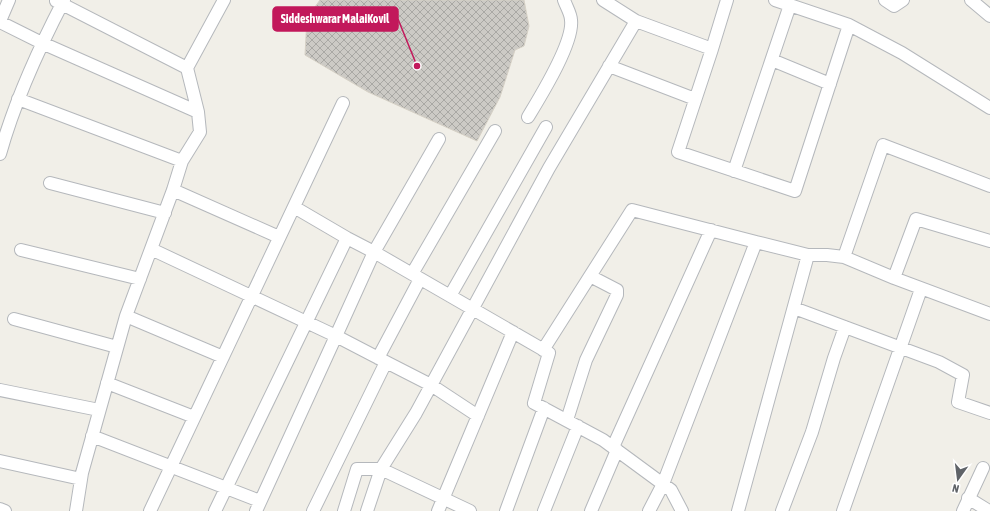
<svg xmlns="http://www.w3.org/2000/svg" width="990" height="511" viewBox="0 0 990 511" font-family="'Asap Condensed',sans-serif">
  <defs>
    <pattern id="building-cross-hatch" width="8" height="8" patternUnits="userSpaceOnUse"><rect width="8" height="8" fill="#cccac5"/><path d="M0 0l8 8M0 8l8-8" fill="none" stroke="#a9a8a4"/></pattern>
  </defs>
  <rect width="100%" height="100%" fill="#f1efe8"/>
  <path fill="url(#building-cross-hatch)" stroke="#d6d1c6" d="M320,0H524L529,26L524,46L515,50L500,97L477,141L368,92L305,55L307,18Z"/>
  <g fill="none" stroke-linecap="round" stroke-linejoin="round">
    <defs>
      <path id="minor" d="M603,0L636,21
        M775,0L849,25L902,53L990,108
        M885,0L894,6L903,0
        M971,0L990,16
        M56,1L187,68
        M0,21L9,0
        M0,22L42,43L198,112L187,68L224,0
        M712,49L678,152L795,191L849,25
        M772,60L830,84
        M609,66L695,99
        M18,99L182,161
        M528,117C540,97 574,43 571,20C571,14 566,6 564,0
        M0,154C15,100 38,50 64,0
        M734,171L790,5
        M50,183L165,213
        M173,190L279,237
        M294,207L347,238
        M756,242L808,255H827L844,257L883,145L990,186
        M151,249L336,336L374,252L549,353L534,403L603,440L671,490L682,511
        M21,250L140,279
        M844,257L894,278L916,219L990,241
        M412,274L495,131
        M894,278L990,314
        M450,296L546,127
        M794,308L845,327
        M126,316L223,357
        M14,319L117,347
        M543,350L632,210L756,242L663,484L649,511
        M378,358L420,279
        M107,383L194,417
        M0,390L99,410
        M567,420L586,360L617,295V290L590,276
        M92,436L260,501
        M613,447L711,230
        M0,461L81,479
        M968,498L989,511
        M0,509L5,511
        M76,511L82,473L126,316L173,190L182,161L200,132L198,112
        M150,511L343,103
        M215,511L347,238L374,252L439,139
        M256,511L336,336L386,362
        M313,511L386,362L431,385L478,416
        M344,511L357,469H381L416,413L549,168L636,21L712,49L727,0
        M367,511L381,469L470,511
        M438,511L513,332
        M506,511L544,408
        M544,511L578,426
        M591,511L617,450
        M738,511L808,255
        M782,511L812,432L834,358L845,327L939,362L963,375L958,402L990,413
        M843,511L921,289
        M963,511L983,468"/>
    </defs>
    <use href="#minor" stroke="#b5b8bc" stroke-width="14"/>
    <use href="#minor" stroke="#fff" stroke-width="12"/>
  </g>
  <path fill="none" stroke="#c2185b" stroke-width="1.5" d="M417 66L398 19"/>
  <circle fill="#c2185b" stroke="#fff" stroke-width="1.5" cx="417" cy="66" r="4"/>
  <rect fill="#c2185b" stroke="#c2185b" stroke-width="1.5" x="273" y="7" width="125" height="24" rx="4"/>
  <g font-size="12" text-anchor="middle" font-weight="bold" fill="#fff">
    <text x="335" y="23">Siddeshwarar MalaiKovil</text>
  </g>
  <g transform="translate(958 479) rotate(194)" stroke="#ffffff" stroke-width="3" paint-order="stroke">
  <path d="M0-3L7 15L0 10L-7 15Z" fill="#5f6368"/>
  <text y="-6" font-size="11" font-weight="bold" text-anchor="middle" fill="#5f6368">N</text>
  </g>
</svg>
